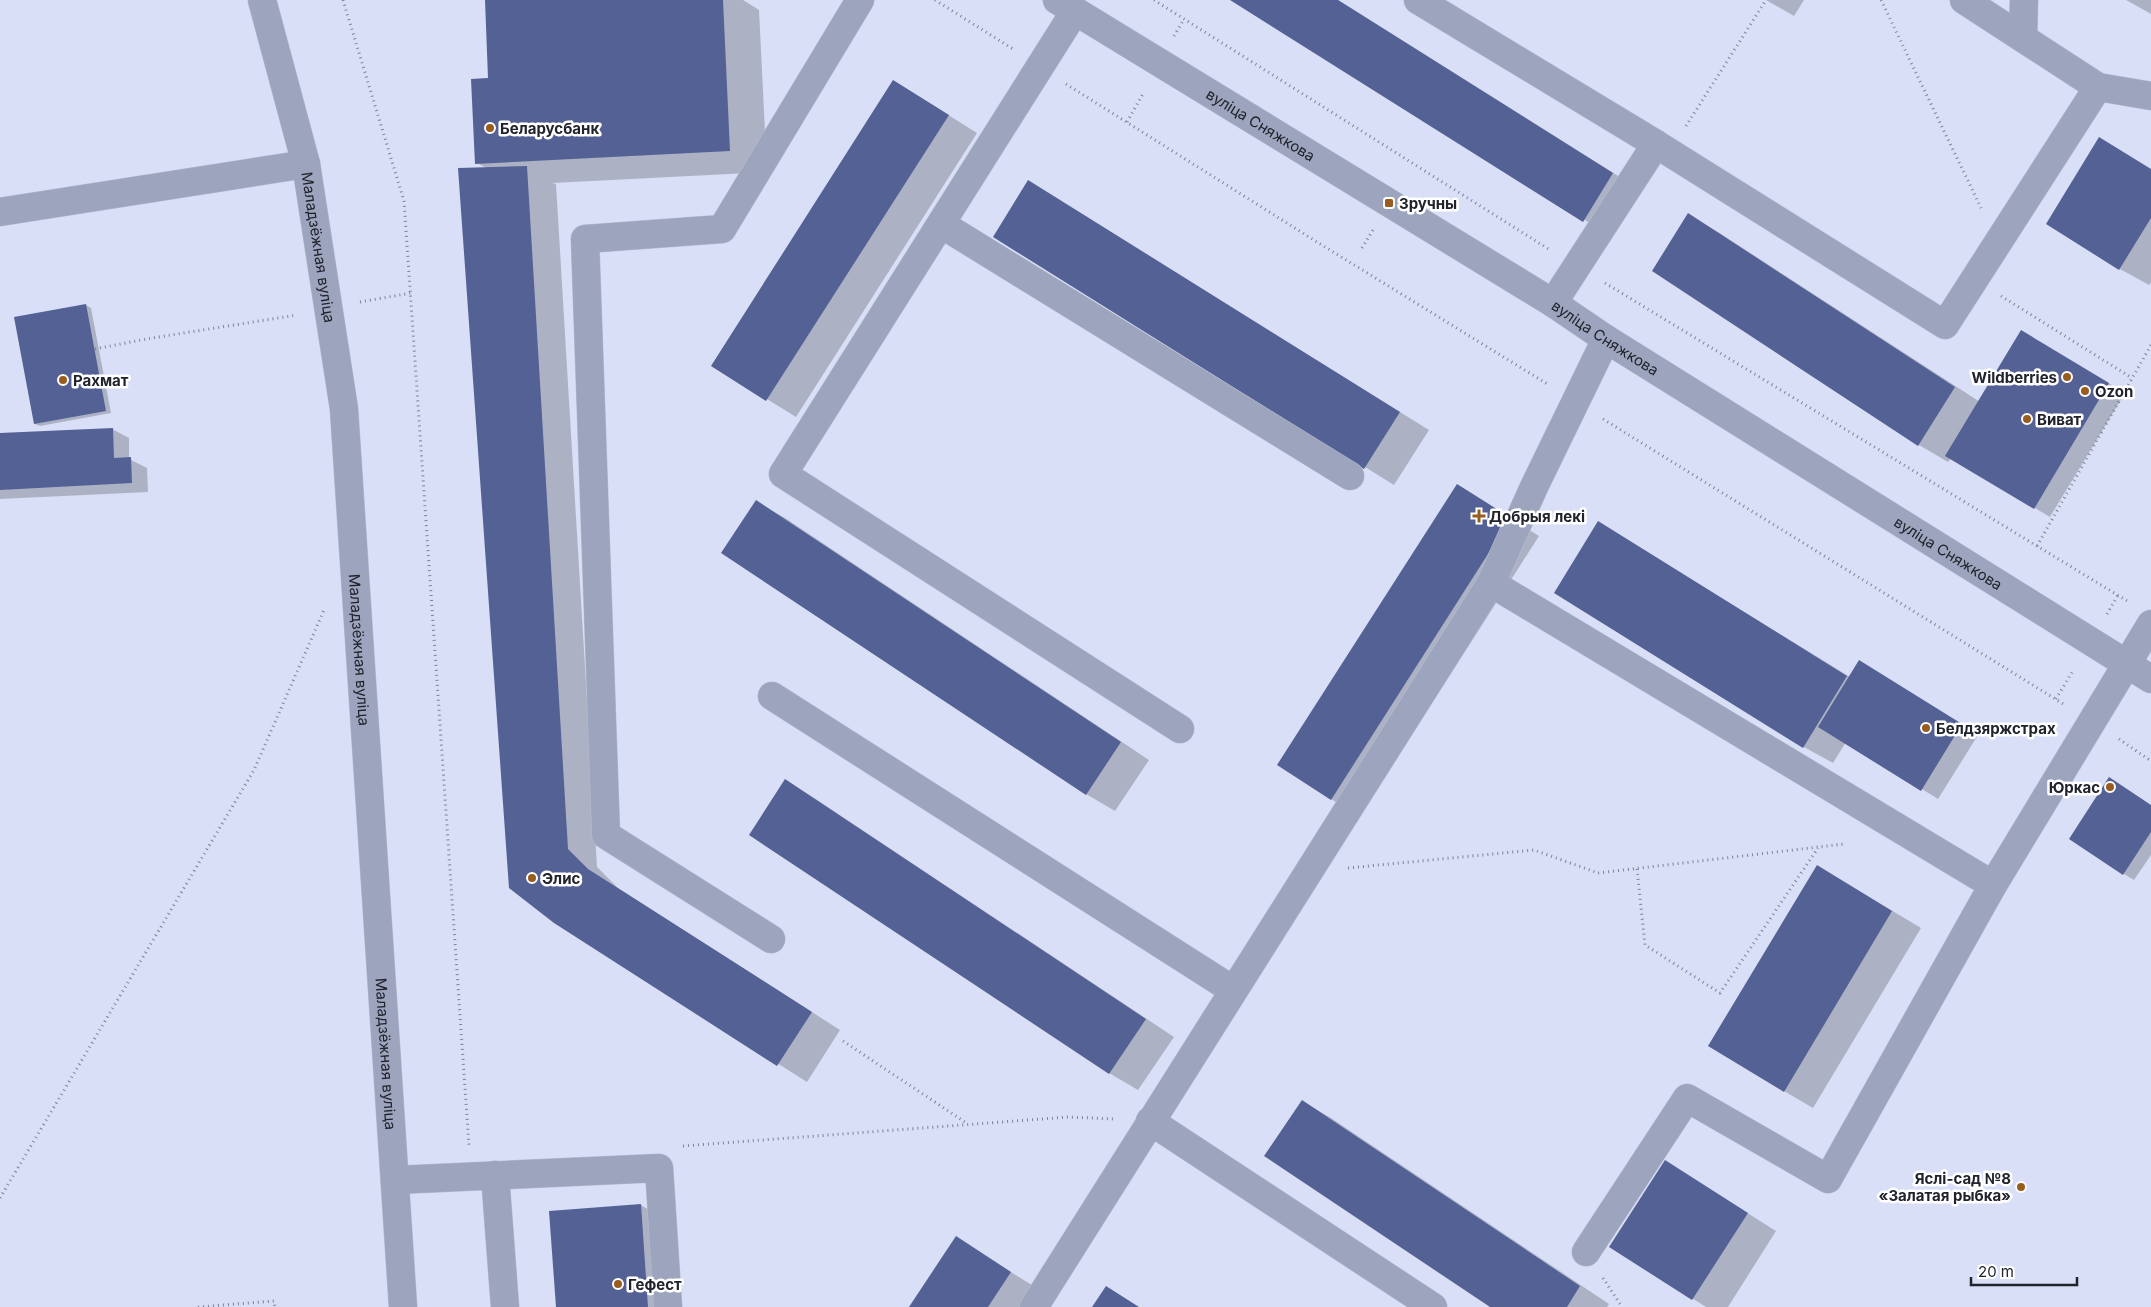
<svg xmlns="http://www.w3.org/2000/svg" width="2151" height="1307" viewBox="0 0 2151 1307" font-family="Inter,sans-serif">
  <rect width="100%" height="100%" fill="#d8dff6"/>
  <path fill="#0003" d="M486,0H743L759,10L767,172L552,183L556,184L597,867L618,888L840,1030L807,1082L555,922L486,168L477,163L490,80Z
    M1232,0H1338L1642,191L1612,237Z
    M1766,0H1804L1794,16Z
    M2126,0H2151V14L2128,1Z
    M894,81L977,133L796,417L712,365Z
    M2151,169V282L2149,285L2120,269Z
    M1029,182L1429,430L1394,485L995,237Z
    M1688,215L1718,232L1980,402L2038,341L2125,393L2050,517L1951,458L1948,462L1919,445L1654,271Z
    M86,305L91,308L111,413L40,426L35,424Z
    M112,429L129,438V459L147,468L148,492L0,499V434Z
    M1457,485L1539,536L1360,816L1331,799Z
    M756,502L785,518L1149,760L1115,811L1086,794Z
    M1627,540L1850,677L1875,671L1978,735L1938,799L1846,742L1833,763L1804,747Z
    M785,781L814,798L1174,1037L1138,1090L1109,1073Z
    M2151,805V855L2134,880L2124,874Z
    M1846,883L1921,928L1813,1108L1784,1091Z
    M1302,1101L1331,1118L1609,1304L1607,1307H1493Z
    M1666,1162L1776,1231L1728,1307H1706L1611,1247Z
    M641,1205L657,1215L663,1307H557Z
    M956,1238L1040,1290L1028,1307H911Z"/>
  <path fill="#546195" d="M485,0H723L730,151L475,164L471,79L488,78Z
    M1230,0H1338L1613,173L1583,222Z
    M893,80L949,115L766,401L711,366Z
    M2099,137L2151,169V218L2119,270L2046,224Z
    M527,166L568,849L588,869L812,1012L777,1066L554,923L509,888L458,168Z
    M1028,180L1400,412L1364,469L993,237Z
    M1688,213L1955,387L1918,446L1652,271Z
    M86,304L106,411L34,424L14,317Z
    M2021,330L2109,383L2034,509L1945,456Z
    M113,428L114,458L131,457L132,483L0,490V433Z
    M1457,484L1511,518L1331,800L1277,765Z
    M756,500L1121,742L1086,795L721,553Z
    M1598,521L1847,676L1803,748L1554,593Z
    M1859,660L1962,724L1921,791L1818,727Z
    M2109,777L2151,805V832L2123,875L2069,839Z
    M785,779L1146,1019L1109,1074L749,835Z
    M1817,865L1892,911L1784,1092L1708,1046Z
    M1302,1100L1580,1286L1567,1307H1490L1264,1156Z
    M1665,1160L1748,1213L1692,1300L1609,1247Z
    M641,1204L648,1307H556L549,1211Z
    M956,1236L1011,1272L988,1307H909Z
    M1106,1286L1139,1307H1092Z"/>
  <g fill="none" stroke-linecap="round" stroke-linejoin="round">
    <defs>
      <g id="minor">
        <path id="s1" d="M262,0L306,164L344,409L403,1307"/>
        <path id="s2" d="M1057,0L1553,303L1606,339L2151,679"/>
        <path d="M1418,0L1656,144L1553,303"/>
        <path d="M1964,0L2098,87"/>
        <path d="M1075,11L783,474L1180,729"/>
        <path d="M2023,38L2024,0"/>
        <path d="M1656,144L1945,325L2098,87L2151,96"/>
        <path d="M0,212L306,164"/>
        <path d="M941,224L1350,476"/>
        <path d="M1491,583L1993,885L2151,624"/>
        <path d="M772,696L1233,990"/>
        <path d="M771,939L606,835L585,239L722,229L860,0"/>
        <path d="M1150,1121L1433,1307"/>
        <path d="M495,1175L505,1307"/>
        <path d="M395,1180L659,1168L668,1307"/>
        <path d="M1586,1252L1687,1098L1828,1179L1993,885"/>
        <path d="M1034,1307L1491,583L1534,487L1606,339"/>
      </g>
    </defs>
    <use href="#minor" stroke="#b7bdd2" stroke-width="29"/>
    <path stroke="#7f8494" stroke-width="3" stroke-dasharray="1 4" stroke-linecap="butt" d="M343,0L404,201L469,1146
      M935,0L1013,49
      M1154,0L1550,250
      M1881,0L1981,208
      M1174,36L1184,19
      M1066,84L1317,242L1549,385
      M1127,122L1144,92
      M1686,126L1766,0
      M1362,248L1373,230
      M1605,283L2129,602
      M2001,296L2132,378
      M360,302L411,293
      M95,349L146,339L297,315
      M1603,419L2065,705
      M2037,546L2151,345
      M2107,614L2118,595
      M2056,699L2074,669
      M2119,739L2151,761
      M1348,868L1534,850L1598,873L1844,844
      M1637,869L1645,945L1720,993L1818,848
      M843,1041L968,1124
      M683,1146L1068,1117L1115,1119
      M0,1198L254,770L324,610
      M1603,1278L1622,1307
      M198,1307L274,1301L275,1307"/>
    <use href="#minor" stroke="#9da5be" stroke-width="28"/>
  </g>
  <g fill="#985c1e" stroke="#fff" stroke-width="2">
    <circle cx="490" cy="128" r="5"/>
    <rect x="1384" y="198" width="10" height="10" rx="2.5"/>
    <circle cx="2067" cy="377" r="5"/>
    <circle cx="63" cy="380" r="5"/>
    <circle cx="2085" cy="391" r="5"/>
    <circle cx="2027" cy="419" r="5"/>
    <path d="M1476.5 508.5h5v5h5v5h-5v5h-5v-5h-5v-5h5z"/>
    <circle cx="1926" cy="728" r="5"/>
    <circle cx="2110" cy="787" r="5"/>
    <circle cx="532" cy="878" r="5"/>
    <circle cx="2021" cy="1187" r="5"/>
    <circle cx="618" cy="1284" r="5"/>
  </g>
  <g text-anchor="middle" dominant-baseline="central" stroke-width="5" stroke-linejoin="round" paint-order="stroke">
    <g font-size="15" fill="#21232c" stroke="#fff">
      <text stroke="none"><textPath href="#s2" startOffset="239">вуліца Сняжкова</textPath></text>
      <text stroke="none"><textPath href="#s1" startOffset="254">Маладзёжная вуліца</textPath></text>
      <text stroke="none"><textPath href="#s2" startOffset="644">вуліца Сняжкова</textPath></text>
      <text stroke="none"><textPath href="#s2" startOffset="1049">вуліца Сняжкова</textPath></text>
      <text stroke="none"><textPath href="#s1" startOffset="659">Маладзёжная вуліца</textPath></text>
      <text stroke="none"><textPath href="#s1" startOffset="1064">Маладзёжная вуліца</textPath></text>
    </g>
    <g font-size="15" font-weight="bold" fill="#21232c" stroke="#fff" text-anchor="start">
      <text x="500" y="128">Беларусбанк</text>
      <text x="1399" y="203">Зручны</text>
      <text x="2057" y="377" text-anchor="end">Wildberries</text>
      <text x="73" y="380">Рахмат</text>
      <text x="2095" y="391">Ozon</text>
      <text x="2037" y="419">Виват</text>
      <text x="1489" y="516">Добрыя лекі</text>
      <text x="1936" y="728">Белдзяржстрах</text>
      <text x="2100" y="787" text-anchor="end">Юркас</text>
      <text x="542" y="878">Элис</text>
      <text x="2011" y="1178" text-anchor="end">Яслі-сад №8<tspan x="2011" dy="17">«Залатая рыбка»</tspan></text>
      <text x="628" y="1284">Гефест</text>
    </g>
  </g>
  <path d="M1971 1277v8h106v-8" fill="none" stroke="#21232c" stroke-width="2.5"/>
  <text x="1978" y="1277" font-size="15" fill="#21232c" stroke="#ffffff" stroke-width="4" paint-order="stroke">20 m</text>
</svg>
